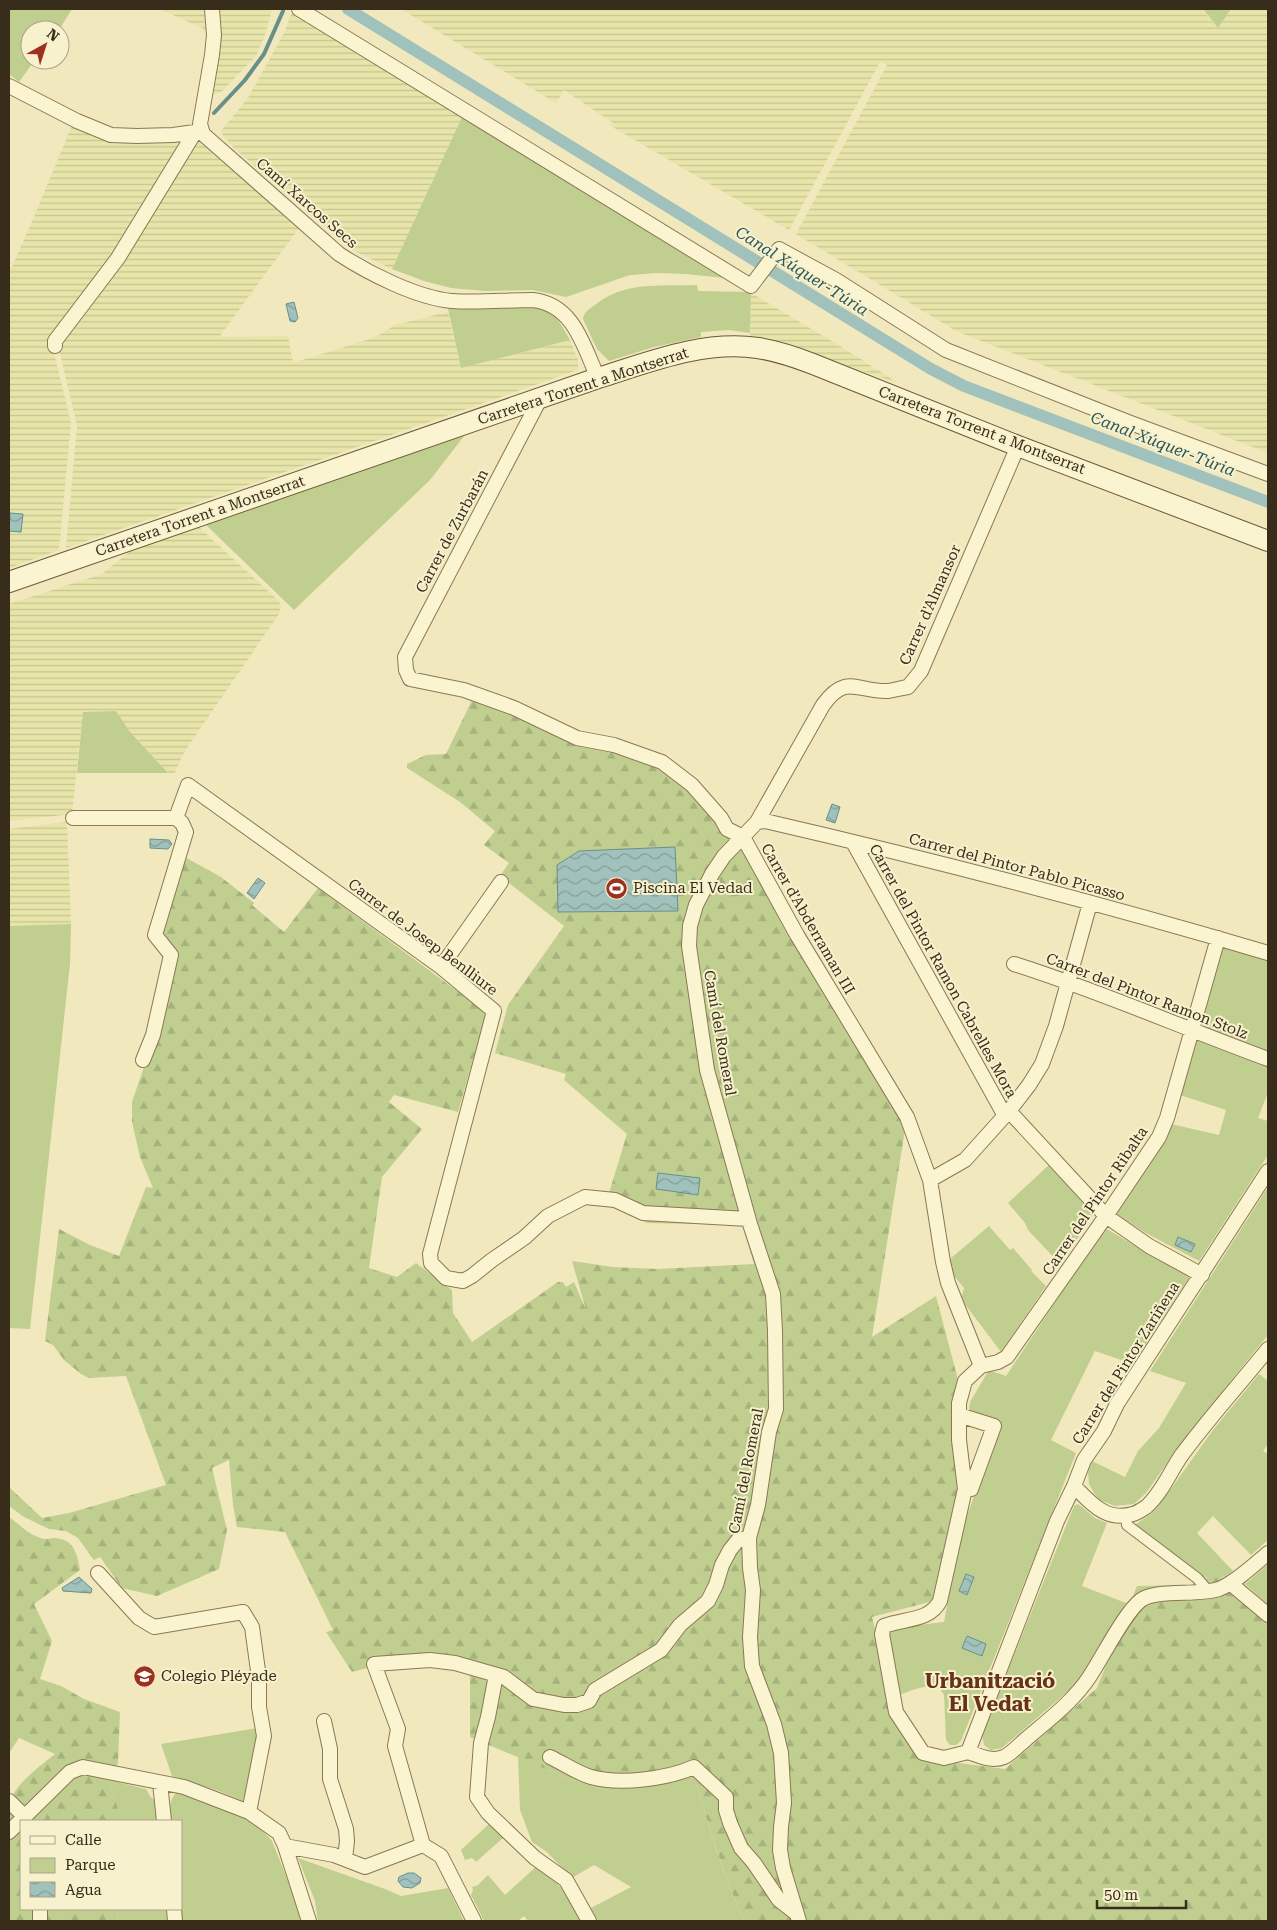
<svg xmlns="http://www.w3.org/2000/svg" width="1277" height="1930" viewBox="0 0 1277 1930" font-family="'Roboto Serif',serif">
  <defs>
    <pattern id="farmland-rules" width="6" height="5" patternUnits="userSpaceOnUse" patternTransform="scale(1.25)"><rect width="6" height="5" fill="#e7e5a9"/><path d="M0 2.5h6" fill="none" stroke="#c7c591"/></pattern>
    <pattern id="forest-firs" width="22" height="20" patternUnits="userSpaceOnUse" patternTransform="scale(1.25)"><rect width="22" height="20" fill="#c0cf90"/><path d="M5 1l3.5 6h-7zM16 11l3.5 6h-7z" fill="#a6b27c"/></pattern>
    <pattern id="water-waves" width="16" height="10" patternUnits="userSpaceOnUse" patternTransform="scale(1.25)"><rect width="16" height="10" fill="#a1c2bc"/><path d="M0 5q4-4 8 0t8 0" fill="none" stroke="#849e98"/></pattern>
  </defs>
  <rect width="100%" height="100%" fill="#f1e8bd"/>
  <path fill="url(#farmland-rules)" d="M160,9H204L206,30Z
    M221,9H272L266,32L256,56L221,92L211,96L220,53Z
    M401,9H1202L1218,28L1231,9H1268V453L956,331L796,234L887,65L880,62L789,230L611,126L613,123L564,90L556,103Z
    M292,12L462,117L392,269L352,250L234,148L220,132L248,98L285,31Z
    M73,123L95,134L187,137L122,245L51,340L71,423L59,550L9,568V267H12L33,219Z
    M198,138L299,228L219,337L288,336L293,363L376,337L395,325L448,312L461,368L570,340L578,360V370L66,548L77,426L57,340Z
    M751,293L835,343L900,384L805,351L750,337Z
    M199,527L279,601L281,606L279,614L193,739L182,756L175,773H168L130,732L116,711L83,712L72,814L9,821V604L102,574L133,549Z
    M73,821V823L67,824L71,924L9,926V829Z"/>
  <path fill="#c0cf90" d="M9,9H72L59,30H30V60H35L19,82L9,74Z
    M1203,9H1231L1218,28Z
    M462,117L724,276V278L686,274L657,273L630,275L566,297L533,290L485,291L451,288L424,281L392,269Z
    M697,285L698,291L751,292L750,333L729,330L701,332V337L654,347L609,361L597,349L583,319C584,312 589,309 595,305C623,281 662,286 697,285Z
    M447,304C472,304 532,300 552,314C560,321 565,331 570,340L461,368Z
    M468,431L430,480L294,610L205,524Z
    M116,711L130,732L168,773H77L83,712Z
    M71,924L70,964L30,1329L9,1328V926Z
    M1221,943L1268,957V1053L1201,1027L1199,1025Z
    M1196,1039L1268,1066V1092L1258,1118L1268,1121V1155L1199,1261L1144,1232L1118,1215L1117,1210L1171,1124L1219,1135L1226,1110L1180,1095Z
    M1049,1165L1092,1213V1217L1060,1264L1028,1230L1025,1223L1008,1203Z
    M1268,1187V1335L1189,1432L1146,1493L1134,1504L1115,1506L1100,1500L1094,1493L1089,1484L1088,1472L1092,1461L1125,1477L1138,1451L1159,1428L1186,1383L1150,1371Z
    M989,1226L1010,1250L1013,1248L1032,1270L1031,1271L1046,1286L1001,1352L961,1299L964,1288L946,1266L951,1258Z
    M1107,1229L1150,1255L1190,1276L1133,1364L1095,1351L1051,1440L1076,1453L961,1741L956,1745H950L946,1740L944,1695C936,1678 912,1691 898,1695L889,1631L892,1628L944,1622L961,1532L1001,1423L969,1411L970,1402L989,1370L1006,1376L1103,1231Z
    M1259,1374L1268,1381V1444L1263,1451L1268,1454V1540L1251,1555L1213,1516L1197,1533L1233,1571C1224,1577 1219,1580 1208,1578C1196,1576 1148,1535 1136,1526V1524L1151,1514L1158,1507L1213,1430Z
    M1077,1504L1081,1506L1095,1518L1107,1523L1082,1586L1126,1603L1083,1675L1075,1685L1002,1748L991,1750L984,1745L982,1735L1074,1506Z
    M1268,1564V1605L1245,1584Z
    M257,1728L259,1734L243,1801L219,1791L172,1776L161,1744Z
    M518,1757L562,1776L612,1792L621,1788L694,1773C707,1823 723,1874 744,1921H598L591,1908L631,1887L594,1865L572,1878L547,1852L532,1842L520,1810Z
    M109,1780L146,1789L150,1796L156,1802L158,1821H122Z
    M177,1792C211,1803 249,1813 272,1841L296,1901L300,1921H182L181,1909V1821H171C170,1809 168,1801 177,1792Z
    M489,1824L503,1838L476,1862L472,1858L465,1860L461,1850Z
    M298,1858L385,1889L401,1896L448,1888L464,1921H318L315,1901Z
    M539,1864L565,1892L581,1921H528L524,1916L518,1921H484L471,1895L473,1890L472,1887L478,1885L488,1875L505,1895Z
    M119,1909H166L167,1921H117Z"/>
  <path fill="url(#forest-firs)" d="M474,696L662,762L743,837L907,1117L872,1337L936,1296L967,1414L954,1542L937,1600L872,1617L896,1712L921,1758L1005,1769L1097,1688L1137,1586L1190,1585L1207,1578H1222L1231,1573L1268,1605V1921H744C723,1873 707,1823 694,1773L621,1788L612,1792L562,1776L470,1737V1674L446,1665L371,1667L352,1672L326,1632L333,1630L285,1532L237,1527L233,1505L229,1460L212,1468L227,1530L219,1569L157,1596L122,1588L100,1557L94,1560L78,1538L66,1531L49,1529L24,1517L9,1506V1487L42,1518L69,1513L166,1485L126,1376L89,1378L81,1374L64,1360L53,1345L45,1341L59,1229L90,1245L119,1256L146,1187L153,1188L140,1157L132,1122V1102L145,1064L174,956L161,934L183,856L221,877L254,903L252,905L284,932L318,888L484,1011L485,1017L458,1112L394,1095L389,1102L422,1129L382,1177L369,1268L397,1277L416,1263L452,1290L453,1313L472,1342L558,1282H563L566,1287L574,1282L586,1310L572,1261L613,1267L658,1269L754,1264L742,1225L647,1223L606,1203L627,1134L564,1080L566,1074L495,1053L508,1005L564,926L500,876L509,863L484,845L495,831L460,802L407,768V764L426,755L446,754Z
    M9,1517C18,1523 28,1534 38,1537C44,1540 48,1539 53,1538C74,1538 77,1553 80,1570L34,1604L52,1641L40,1679L61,1686L84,1699L120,1712L118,1763L109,1780L122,1821H21V1909H119L117,1921H9V1805C15,1783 38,1768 55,1754L19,1738L9,1753Z"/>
  <path fill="url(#water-waves)" stroke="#68908b" d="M294,302L298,318L295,322L290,321L286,304Z
    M10,513L23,514L21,532L9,531Z
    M832,804L840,807L835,823L826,820Z
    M150,839L169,840L172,844L168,849L150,848Z
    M675,847L678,911L558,912L557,865L579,851Z
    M258,878L265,883L254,899L247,893Z
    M658,1173L700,1178L698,1195L656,1189Z
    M1178,1237L1195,1244L1191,1252L1175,1245Z
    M966,1574L974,1577L967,1595L959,1591Z
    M79,1577L92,1589L91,1593L63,1591L62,1588Z
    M967,1636L986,1644L982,1656L962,1648Z
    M408,1873H414L421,1878L420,1883L412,1888L403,1887L398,1881L399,1877Z"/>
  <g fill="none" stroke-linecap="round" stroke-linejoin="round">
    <path stroke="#68908b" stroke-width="4" d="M214,113L245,80L264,54L283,11"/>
    <path stroke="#a1c2bc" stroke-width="12" d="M348,9L931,369L964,386L1268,502"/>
    <defs>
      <path id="pedestrian" d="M1126,1515L1127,1525L1197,1578L1209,1592"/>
      <path id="minor" d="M212,9L214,35L212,55L200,124L203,134L339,254C368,273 417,298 452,301C478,303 506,300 533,300C574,305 583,345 598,378
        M299,9L751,286L779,249L836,280L946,350L1128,422L1268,474
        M9,86L77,121L111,135L137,136L173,135L195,132L201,129
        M55,346V341L118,258L195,132
        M540,399L405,657L406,670L410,679L464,690L514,708L577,738L614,745L662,762L692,785L721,818L727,829L743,837L797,935L907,1117L930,1180L943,1262L948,1283L981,1366
        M73,818H176L188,785L441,967L494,1011L430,1254L431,1263L446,1278L463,1281L472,1276L492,1260L524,1238L548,1216L585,1197L615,1200L643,1213L748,1219
        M757,822L765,821C934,860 1102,904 1268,953
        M853,842L1005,1116
        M1014,964C1100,991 1183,1028 1268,1059
        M441,967L501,882
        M143,1060L153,1035L171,955L155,935L186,832L182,823L176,818
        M1009,1111L1106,1216L1149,1246L1202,1275
        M930,1180L965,1160L1009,1111L1029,1085L1042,1064L1056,1026L1090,903
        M959,1415L994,1426L971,1489H965
        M1074,1486C1091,1503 1106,1522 1133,1514C1137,1513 1143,1509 1146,1507C1161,1494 1170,1472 1181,1456C1208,1419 1239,1385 1268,1349
        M98,1573L139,1618L154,1627L243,1612L252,1627L259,1678V1707L264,1736L249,1812
        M1230,1583L1268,1615
        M496,1675L488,1717L481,1743L477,1797L488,1813L535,1858L566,1880L589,1921
        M324,1721L330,1749V1779L346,1829L347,1841L345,1859
        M968,1752L944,1758L923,1753L896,1712L882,1634L884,1626C904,1618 929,1622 940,1601L965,1489L959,1440V1403L965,1381L981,1366L998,1362L1007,1357L1106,1216L1159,1137L1167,1118L1218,938
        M968,1752L1057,1521L1074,1486L1084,1460L1104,1431L1117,1404L1268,1171
        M968,1752C980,1756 992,1762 1004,1757C1011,1754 1019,1745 1025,1740C1047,1721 1074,1701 1090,1676C1102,1658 1125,1612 1141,1600C1156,1589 1198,1596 1219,1589C1235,1583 1255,1564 1268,1553
        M550,1757C563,1763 577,1773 591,1777C620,1785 667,1779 694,1767L726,1797V1810L730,1823L741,1848L754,1863L779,1900L797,1914
        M160,1783L164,1821
        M9,1801L24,1816L25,1821
        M9,1832L70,1772L83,1767L184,1787L249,1812L279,1833L285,1846L309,1921
        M423,1845L395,1746L398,1729L374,1664L430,1660L455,1663L504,1677L533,1699L564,1705H577L589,1701L595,1690L661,1650L680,1625L708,1601L716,1585L722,1565L730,1550L738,1540L749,1538
        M285,1846L334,1855L365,1867L423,1845L441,1856L474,1921
        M40,1909V1921
        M174,1909L175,1921
        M799,1921L783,1868L780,1850L781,1827L784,1803L781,1753L774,1724L752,1666L750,1637L753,1590L750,1568L749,1538L758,1505L769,1432L776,1409L775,1331L773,1294L750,1224L707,1070L689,946L690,926L696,905L712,874L724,856L757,822L823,705C846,673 857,692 888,691C895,690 901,688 908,687L921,671L1018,446"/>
      <path id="secondary" d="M9,582L598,378C649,362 703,340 758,348C777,351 795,357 813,364L1018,446L1268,541"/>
    </defs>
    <use href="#pedestrian" stroke="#8a7855" stroke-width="12"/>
    <use href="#minor" stroke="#8a7855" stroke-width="16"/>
    <use href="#secondary" stroke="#6b5838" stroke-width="22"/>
    <use href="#pedestrian" stroke="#fbf4d0" stroke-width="10"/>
    <use href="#minor" stroke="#fbf4d0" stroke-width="14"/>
    <use href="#secondary" stroke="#fbf4d0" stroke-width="20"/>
  </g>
  <defs>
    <symbol id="stadium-disc" viewBox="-11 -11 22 22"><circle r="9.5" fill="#9d3020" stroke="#f8f1cd"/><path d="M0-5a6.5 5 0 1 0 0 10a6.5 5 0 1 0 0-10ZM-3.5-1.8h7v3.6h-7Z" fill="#fff"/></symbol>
    <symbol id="school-disc" viewBox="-11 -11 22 22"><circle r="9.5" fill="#9d3020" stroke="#f8f1cd"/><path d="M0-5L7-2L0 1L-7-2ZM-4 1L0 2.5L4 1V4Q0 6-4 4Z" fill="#fff"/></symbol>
  </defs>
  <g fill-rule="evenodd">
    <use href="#stadium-disc" x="604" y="876" width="25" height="25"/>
    <use href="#school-disc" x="132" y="1664" width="25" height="25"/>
  </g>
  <g text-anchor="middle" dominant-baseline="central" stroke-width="4" stroke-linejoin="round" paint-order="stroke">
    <g font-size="15" fill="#382d1b" stroke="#f8f1cd">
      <text transform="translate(307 203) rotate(41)">Camí Xarcos Secs</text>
      <text transform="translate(583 386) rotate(-18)">Carretera Torrent a Montserrat</text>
      <text transform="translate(982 430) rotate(21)">Carretera Torrent a Montserrat</text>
      <text transform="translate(200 516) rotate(-19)">Carretera Torrent a Montserrat</text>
      <text transform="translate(452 531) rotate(-62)">Carrer de Zurbarán</text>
      <text transform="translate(930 605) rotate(-66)">Carrer d'Almansor</text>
      <text transform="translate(1017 867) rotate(15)">Carrer del Pintor Pablo Picasso</text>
      <text transform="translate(808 919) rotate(60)">Carrer d'Abderraman III</text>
      <text transform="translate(423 937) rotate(37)">Carrer de Josep Benlliure</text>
      <text transform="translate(943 971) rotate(61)">Carrer del Pintor Ramon Cabrelles Mora</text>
      <text transform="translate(1147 996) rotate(21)">Carrer del Pintor Ramon Stolz</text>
      <text transform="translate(720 1033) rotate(80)">Camí del Romeral</text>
      <text transform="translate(1095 1201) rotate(-56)">Carrer del Pintor Ribalta</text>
      <text transform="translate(1126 1363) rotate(-58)">Carrer del Pintor Zariñena</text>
      <text transform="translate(746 1471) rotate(-79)">Camí del Romeral</text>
    </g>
    <g font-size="15" fill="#382d1b" stroke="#f8f1cd" text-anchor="start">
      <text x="633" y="888">Piscina El Vedad</text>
      <text x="161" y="1676">Colegio Pléyade</text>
    </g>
    <g font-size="16" font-style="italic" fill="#295659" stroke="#f8f1cd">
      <text transform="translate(802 271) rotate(32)">Canal Xúquer-Túria</text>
      <text transform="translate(1163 444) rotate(21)">Canal Xúquer-Túria</text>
    </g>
    <g font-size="20" font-weight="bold" fill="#673217" stroke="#f8f1cd">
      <text x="990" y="1681">Urbanització<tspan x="990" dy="23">El Vedat</tspan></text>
    </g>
  </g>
  <rect width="1277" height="1930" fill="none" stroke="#382d1b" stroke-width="20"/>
  <rect x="20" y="1820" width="162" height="90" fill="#f8f1cd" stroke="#aba386"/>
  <rect x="30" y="1836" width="25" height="8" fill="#fbf4d0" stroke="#aba386"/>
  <text x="65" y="1845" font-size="15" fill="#382d1b">Calle</text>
  <rect x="30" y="1858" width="25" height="15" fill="#c0cf90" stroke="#aba386"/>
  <text x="65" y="1870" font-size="15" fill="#382d1b">Parque</text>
  <rect x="30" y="1882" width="25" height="15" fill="url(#water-waves)" stroke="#aba386"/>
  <text x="65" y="1895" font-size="15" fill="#382d1b">Agua</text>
  <g transform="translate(45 45) rotate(39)"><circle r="24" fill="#f8f1cd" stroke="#aba386"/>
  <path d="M0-4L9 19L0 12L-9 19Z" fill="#9d3020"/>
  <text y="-8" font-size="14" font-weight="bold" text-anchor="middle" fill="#382d1b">N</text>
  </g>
  <path d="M1097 1900v8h89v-8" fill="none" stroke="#382d1b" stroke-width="2.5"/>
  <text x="1104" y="1900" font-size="15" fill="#382d1b" stroke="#f8f1cd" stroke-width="4" paint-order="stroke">50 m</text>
</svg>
